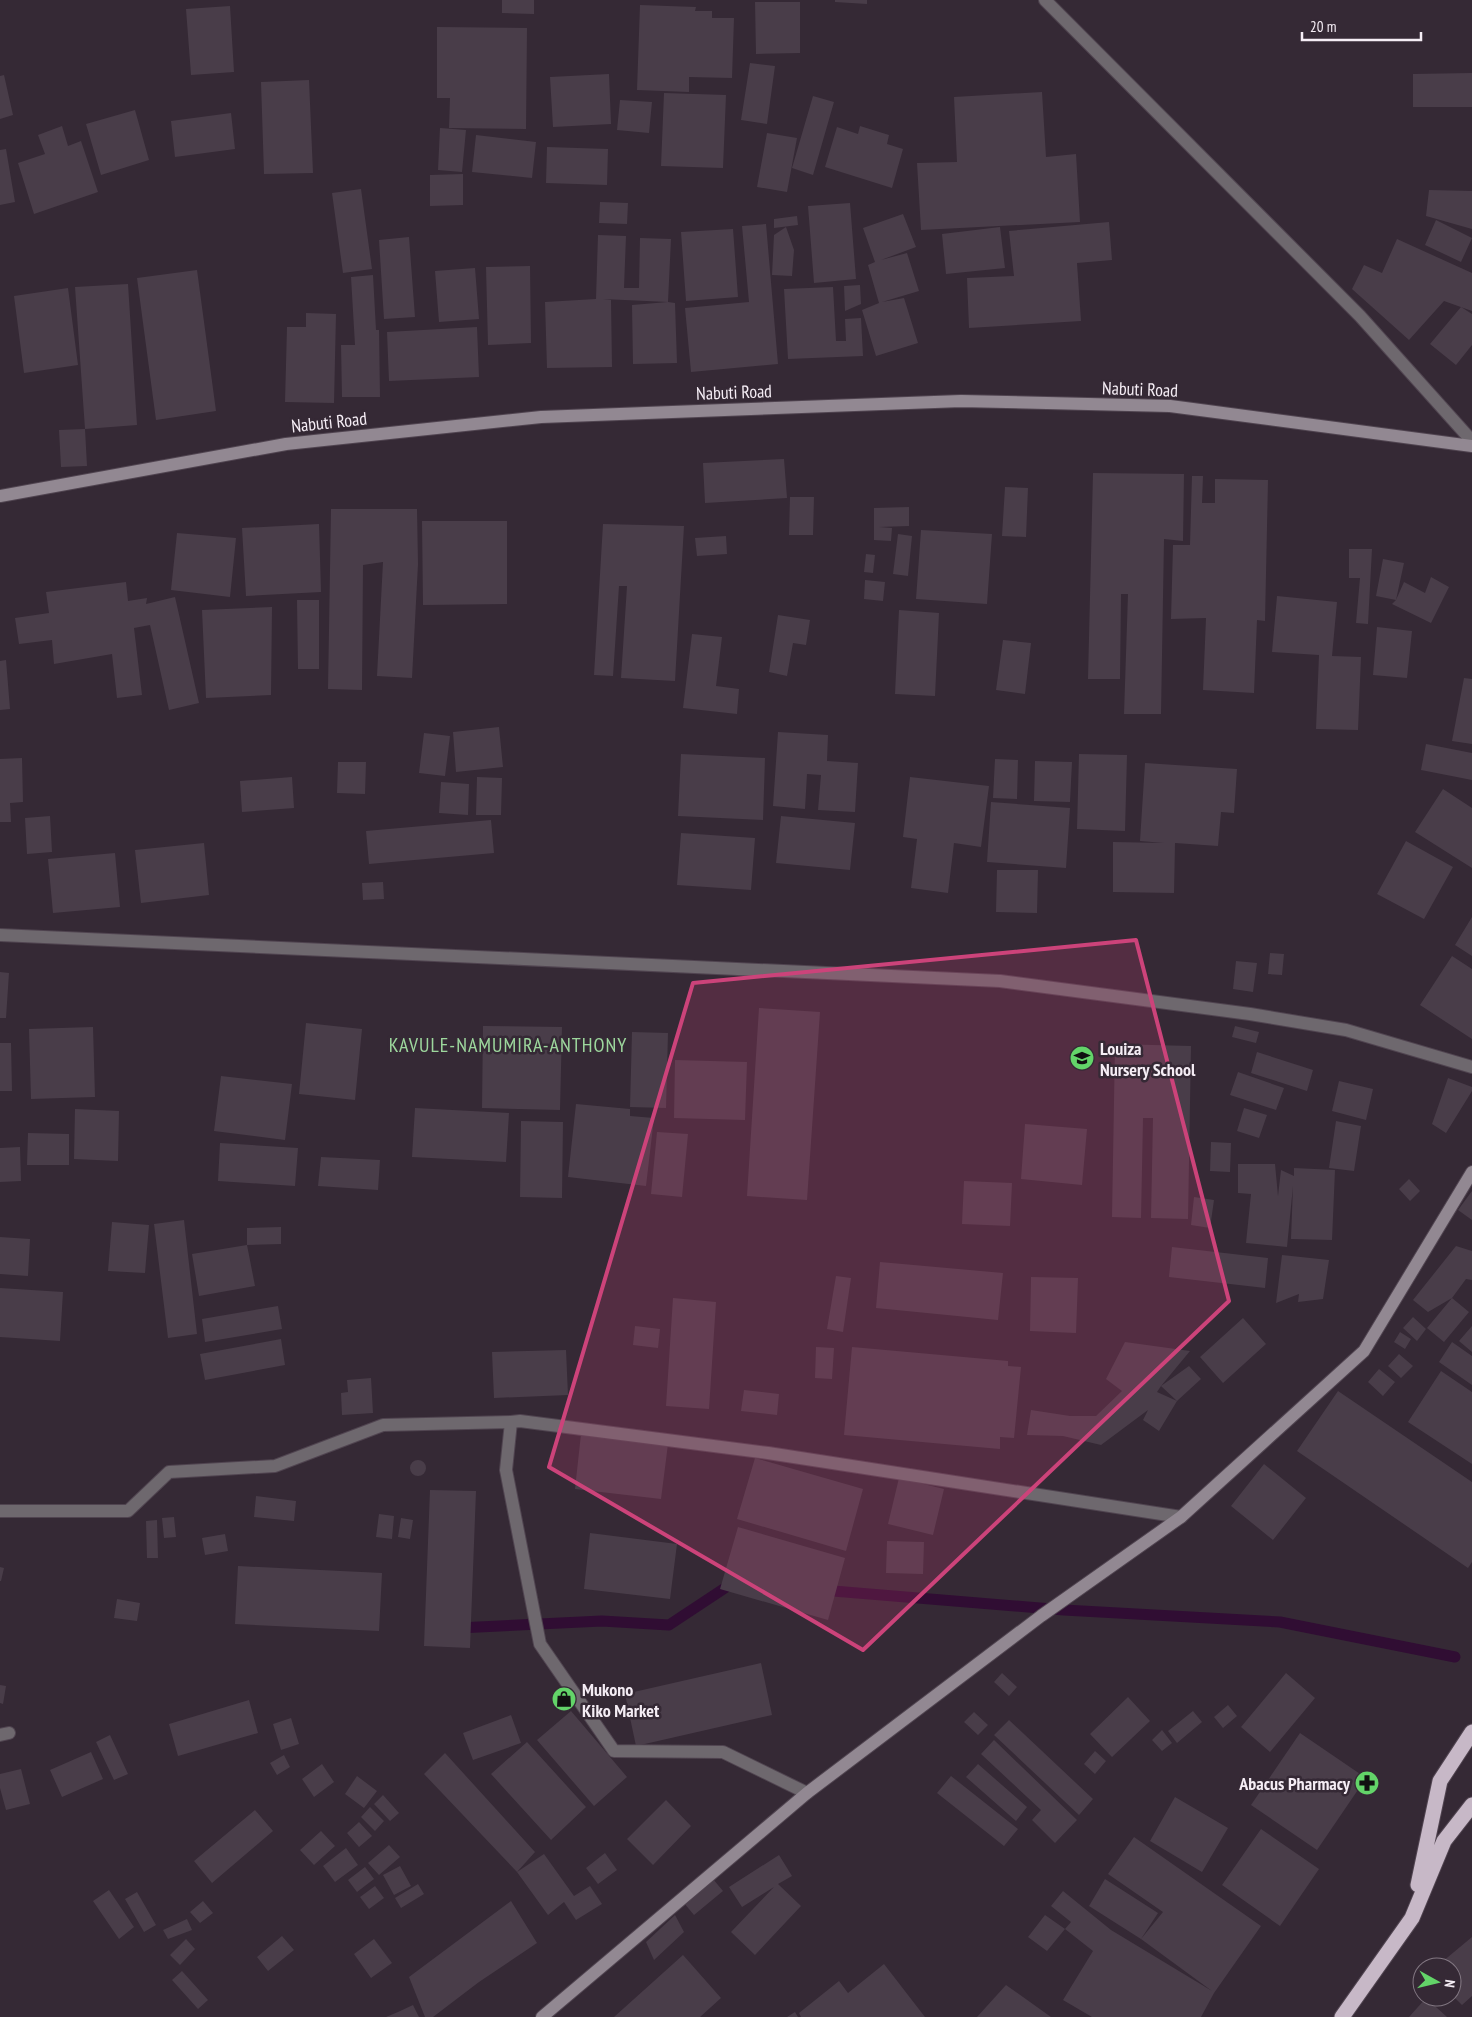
<svg xmlns="http://www.w3.org/2000/svg" width="1472" height="2017" viewBox="0 0 1472 2017" font-family="'PT Sans Narrow',sans-serif">
  <rect width="100%" height="100%" fill="#352935"/>
  <g fill="none" stroke-linecap="round" stroke-linejoin="round">
    <path stroke="#300d33" stroke-width="11" d="M821,1590L1064,1610L1280,1622L1455,1657
      M458,1628L602,1621L669,1625L734,1582"/>
  </g>
  <path fill="#493d49" fill-rule="evenodd" d="M502,0H534V14L502,13Z
    M835,0H867V4L835,2Z
    M755,2H800V53L756,54Z
    M640,5L696,7L695,11H712V18H734L732,78L689,77V92L637,90Z
    M230,6L234,72L191,75L186,9Z
    M437,27L527,28L526,129L449,128L450,98H437Z
    M750,63L775,66L767,124L741,120Z
    M1472,73V107H1413V74Z
    M609,74L611,124L553,127L550,77Z
    M4,75L13,115L0,119V76Z
    M309,80L313,173L264,174L261,82Z
    M1042,92L1046,157L1076,154L1080,222L921,230L917,163L957,162L954,97Z
    M664,93L726,95L723,168L661,166Z
    M813,96L834,102L813,175L792,168Z
    M620,100L652,102L649,133L617,130Z
    M135,110L149,160L101,175L86,124Z
    M231,113L235,149L175,157L171,121Z
    M62,126L68,146L81,141L98,192L34,214L18,163L45,154L38,135Z
    M860,126L889,135L887,144L903,149L892,188L825,167L837,127L858,134Z
    M440,128L466,130L462,172L438,170Z
    M767,133L797,138L787,192L757,187Z
    M476,135L536,142L532,178L472,172Z
    M547,147L608,149L607,185L546,183Z
    M6,149L15,202L0,205V150Z
    M463,174V205L430,206V175Z
    M361,189L372,269L343,273L332,193Z
    M1429,190L1472,191V229L1426,216Z
    M600,202L628,203L627,224L599,223Z
    M850,203L856,279L814,283L808,206Z
    M903,214L916,247L881,260L907,253L919,291L882,302L904,298L918,343L876,356L862,310L879,303L868,265L875,262L863,228Z
    M797,216L798,225L774,228V219Z
    M1436,220L1472,238L1461,262L1425,245Z
    M1109,222L1112,260L1077,263L1081,321L969,328L967,278L1014,276L1009,231Z
    M766,224L778,364L691,372L685,308L749,302L742,226Z
    M786,227L794,250L792,276L772,275L774,235Z
    M1000,227L1005,268L946,274L942,234Z
    M733,229L738,297L686,301L681,232Z
    M598,235L626,236L624,288H639L640,238L671,239L668,302L603,299L611,300L612,367L547,368L545,302L596,299Z
    M409,237L415,317L384,319L379,240Z
    M1397,239L1472,273V311L1444,301L1409,340L1352,289L1364,265L1382,273Z
    M530,266L531,343L488,345L486,267Z
    M475,268L479,319L439,322L435,271Z
    M197,270L216,411L156,420L137,278Z
    M373,275L376,330H379L380,397H342L341,345H355L351,277Z
    M128,284L137,425L85,429L75,287Z
    M860,285L861,304L845,311L844,286Z
    M833,287L836,341H846L845,319L861,318L863,356L788,359L784,289Z
    M68,288L78,365L24,373L14,296Z
    M668,302L675,303L677,363L633,364L632,305Z
    M1461,307L1472,314V345L1456,365L1430,344Z
    M306,313L336,314L334,403L285,402L287,327H306Z
    M477,327L479,377L389,381L387,332Z
    M85,429L87,466L61,467L59,430Z
    M784,459L787,498L705,503L703,463Z
    M1093,473L1184,474L1183,541L1164,539L1161,714H1124L1128,594H1121L1120,679H1088Z
    M1192,476H1203L1202,503H1215V479L1268,480L1265,621L1257,620L1254,693L1203,690L1206,618L1171,619L1173,545H1190Z
    M1005,487L1028,488L1026,537L1002,536Z
    M790,497H814L813,535H789Z
    M909,507V526L879,527L892,528L891,541L874,540V508Z
    M331,509H417L418,564L412,678L377,676L383,562L363,565L362,690L328,689Z
    M422,521H507V604L423,605Z
    M319,524L321,592L246,596L242,528Z
    M603,524L684,526L675,681L621,678L627,586H619L613,676L594,675Z
    M921,530L992,534L987,604L916,599Z
    M177,533L236,538L230,597L171,590Z
    M898,534L912,536L908,576L893,574Z
    M726,536L727,554L697,556L695,538Z
    M1349,549H1372L1368,624L1356,623L1360,578H1349Z
    M866,554L875,555L873,573L864,572Z
    M1383,559L1404,563L1396,600L1404,582L1425,593L1431,577L1449,587L1431,623L1392,604L1396,600L1376,596Z
    M865,580L885,582L883,601L864,599Z
    M126,582L128,601L147,598L146,604L175,597L199,703L169,710L150,625L134,628L142,695L117,698L112,654L54,664L52,640L19,644L15,618L49,613L46,592Z
    M1277,596L1337,602L1332,656L1361,657L1358,730L1316,729L1319,655L1272,652Z
    M297,600H319V669H298Z
    M272,607L271,695L206,698L202,610Z
    M899,610L939,613L935,696L895,694Z
    M778,615L810,620L806,645L793,643L787,676L769,672Z
    M1377,627L1412,631L1407,678L1373,675Z
    M692,634L722,637L716,686L739,689L737,714L683,708Z
    M1003,640L1031,643L1025,694L996,690Z
    M6,660L10,709L0,710V661Z
    M1464,678L1472,679V744L1452,741Z
    M499,727L503,767L456,772L453,732Z
    M778,732L828,735L827,761L858,763L855,812L818,810L821,775L807,774L805,809L773,806Z
    M424,733L450,736L445,776L419,773Z
    M1426,744L1472,753V780L1421,770Z
    M681,754L765,758L763,820L678,816Z
    M1079,754L1127,755L1125,831L1077,829Z
    M22,758L23,802L10,803L11,822H0V759Z
    M995,759L1018,760L1017,799L993,798Z
    M1035,761L1072,762L1070,802L1034,801Z
    M338,762H366L365,794L337,793Z
    M1145,763L1237,769L1234,813L1221,812L1218,846L1175,843L1174,893L1113,892V842L1164,843L1140,841Z
    M292,777L294,808L242,812L240,781Z
    M477,777L502,778L501,815H476Z
    M910,777L989,786L981,847L954,843L948,893L911,888L917,839L903,837Z
    M441,782L469,784L468,815L439,813Z
    M1443,789L1472,808V868L1415,832Z
    M991,802L1070,808L1066,868L987,862Z
    M50,816L52,852L27,854L25,818Z
    M781,816L855,823L850,870L776,863Z
    M491,820L494,853L369,864L366,831Z
    M681,833L755,838L751,890L677,885Z
    M1406,841L1453,867L1424,919L1377,894Z
    M204,843L209,895L141,903L135,850Z
    M115,853L120,907L53,913L48,859Z
    M997,870H1038L1037,913L996,912Z
    M383,882L384,899L363,900L362,883Z
    M1472,917V956L1455,945Z
    M1270,953L1284,954L1282,975L1268,974Z
    M1452,956L1472,969V1039L1420,1005Z
    M1236,961L1257,963L1253,992L1233,989Z
    M0,972L9,973L6,1018H0Z
    M759,1008L820,1012L807,1200L747,1196Z
    M306,1023L362,1029L355,1100L299,1094Z
    M483,1026L562,1027L560,1110L482,1108Z
    M1235,1026L1259,1032L1256,1043L1232,1037Z
    M93,1027L95,1097L31,1099L29,1029Z
    M632,1032L668,1033L666,1108L630,1107Z
    M0,1043H11L12,1091H0Z
    M1115,1044L1191,1046L1188,1219L1151,1218L1153,1118H1143L1141,1218L1112,1217Z
    M1257,1052L1313,1070L1307,1091L1251,1073Z
    M675,1060L747,1062L745,1120L674,1118Z
    M1238,1072L1284,1088L1276,1110L1230,1095Z
    M221,1076L292,1084L285,1140L214,1131Z
    M1448,1078L1472,1087V1091L1446,1133L1432,1124Z
    M1339,1081L1373,1089L1366,1120L1332,1111Z
    M576,1104L630,1109V1116L654,1118L646,1186L568,1177Z
    M415,1108L509,1113L506,1162L412,1157Z
    M1244,1108L1267,1115L1259,1138L1237,1131Z
    M75,1109L119,1111L118,1161L74,1159Z
    M521,1121L563,1122L562,1198L520,1197Z
    M1336,1121L1361,1126L1354,1171L1329,1168Z
    M1025,1124L1087,1129L1082,1185L1021,1179Z
    M657,1132L688,1134L682,1197L651,1194Z
    M28,1133L69,1134V1165H27Z
    M1211,1142L1231,1143L1230,1172L1210,1171Z
    M220,1143L298,1148L295,1186L218,1181Z
    M20,1147L21,1181L0,1182V1148Z
    M321,1157L380,1160L378,1190L318,1186Z
    M1238,1164H1275L1278,1196L1281,1170L1294,1176V1168L1335,1170L1332,1240L1291,1239L1293,1186L1287,1247L1246,1243L1251,1194L1238,1193Z
    M1409,1179L1420,1191L1410,1201L1399,1189Z
    M964,1181L1012,1183L1010,1226L962,1224Z
    M1472,1191V1220L1458,1210Z
    M1194,1197L1214,1200L1210,1228L1191,1225Z
    M184,1220L197,1334L168,1338L154,1224Z
    M112,1222L149,1225L145,1273L108,1271Z
    M281,1227V1244L247,1245V1228Z
    M0,1237L30,1239L28,1276L0,1274Z
    M247,1245L255,1286L199,1296L192,1254Z
    M1456,1246L1472,1251V1280L1466,1279L1452,1298L1428,1312L1413,1300Z
    M1172,1247L1268,1258L1265,1288L1169,1277Z
    M1282,1255L1329,1260L1323,1299L1298,1302L1299,1294L1276,1303Z
    M880,1262L1003,1273L998,1320L876,1308Z
    M836,1276L851,1278L843,1332L827,1329Z
    M1031,1277L1078,1278L1076,1333L1030,1331Z
    M0,1288L63,1292L60,1341L0,1337Z
    M673,1298L716,1302L709,1409L666,1406Z
    M1452,1298L1469,1312L1444,1342L1427,1328Z
    M278,1306L282,1329L205,1342L202,1319Z
    M1413,1317L1426,1329L1417,1341L1403,1328Z
    M1243,1318L1266,1344L1223,1383L1200,1357Z
    M635,1326L660,1329L658,1348L633,1345Z
    M1472,1326V1352L1459,1341Z
    M1400,1332L1411,1339L1405,1349L1394,1342Z
    M281,1339L285,1365L205,1380L200,1354Z
    M1125,1342L1190,1351L1161,1386L1189,1366L1201,1379L1177,1401L1159,1431L1143,1420L1148,1410L1101,1445L1063,1436L1027,1435L1031,1410L1070,1416H1096L1122,1391L1106,1379ZM1161,1386L1177,1401L1157,1392Z
    M1452,1342L1472,1356V1385L1439,1362Z
    M816,1347L834,1348L832,1379L815,1378Z
    M852,1347L1008,1361V1366L1021,1367L1014,1438L1000,1437V1449L844,1435Z
    M566,1350L568,1395L494,1398L492,1352Z
    M1399,1354L1413,1366L1401,1378L1388,1366Z
    M1379,1369L1395,1382L1383,1396L1368,1382Z
    M1441,1371L1472,1392V1464L1408,1422Z
    M371,1378L373,1413L342,1415L341,1393L348,1392L347,1380Z
    M744,1390L779,1394L777,1415L741,1411Z
    M1338,1391L1472,1482V1562L1468,1568L1297,1451Z
    M581,1434L668,1444L661,1499L575,1489Z
    M755,1458L863,1489L846,1551L737,1519Z
    M410 1468a8 8 0 1 1 16 0a8 8 0 1 1-16 0Z
    M1264,1464L1306,1498L1273,1540L1231,1506Z
    M899,1478L944,1489L933,1535L888,1524Z
    M430,1490L476,1491L470,1648L424,1646Z
    M256,1496L296,1501L294,1521L254,1517Z
    M379,1514L394,1516L392,1539L376,1537Z
    M174,1517L176,1537L164,1538L162,1518Z
    M401,1518L413,1520L410,1539L398,1537Z
    M157,1520L158,1558H147L146,1521Z
    M738,1527L845,1558L828,1620L720,1589Z
    M590,1533L677,1544L670,1599L584,1589Z
    M225,1534L228,1551L205,1555L202,1538Z
    M887,1541L924,1542L923,1574L886,1573Z
    M238,1566L382,1573L379,1631L235,1624Z
    M0,1567L4,1568L1,1581H0Z
    M117,1599L140,1603L137,1621L114,1618Z
    M761,1663L772,1715L636,1746L625,1694Z
    M1002,1673L1017,1687L1009,1696L994,1682Z
    M1286,1673L1315,1698L1270,1752L1241,1727Z
    M0,1685L6,1686L3,1704L0,1703Z
    M1128,1697L1150,1721L1112,1757L1090,1734Z
    M249,1700L258,1733L178,1756L169,1724Z
    M1228,1705L1237,1716L1223,1728L1214,1717Z
    M571,1711L627,1777L594,1806L537,1740Z
    M1193,1711L1202,1722L1177,1743L1168,1731Z
    M974,1712L988,1725L978,1735L964,1722Z
    M511,1715L521,1743L473,1760L463,1733Z
    M291,1718L299,1744L281,1750L273,1724Z
    M1009,1720L1093,1799L1079,1815L994,1735Z
    M1162,1730L1172,1743L1162,1751L1152,1740Z
    M1300,1733L1366,1778L1317,1850L1251,1805Z
    M110,1735L128,1774L114,1780L96,1742Z
    M994,1740L1077,1820L1055,1843L1032,1820L1041,1810L981,1754Z
    M527,1742L586,1807L551,1840L491,1774Z
    M1095,1751L1106,1761L1095,1774L1084,1764Z
    M91,1752L103,1779L62,1797L50,1770Z
    M445,1753L535,1852L517,1872L424,1774Z
    M284,1755L290,1767L277,1775L270,1763Z
    M322,1764L334,1782L314,1797L302,1779Z
    M978,1764L1027,1807L1016,1821L966,1777Z
    M21,1769L30,1804L6,1810L0,1788V1774Z
    M357,1776L377,1791L364,1808L345,1794Z
    M951,1776L1018,1829L1004,1846L937,1793Z
    M383,1795L399,1813L390,1821L374,1804Z
    M1175,1797L1228,1828L1202,1872L1150,1841Z
    M666,1800L691,1826L653,1865L627,1839Z
    M370,1807L384,1821L375,1831L361,1817Z
    M255,1810L273,1831L212,1883L194,1861Z
    M359,1822L372,1836L359,1847L347,1833Z
    M1261,1829L1319,1869L1280,1926L1222,1885Z
    M321,1831L335,1846L314,1865L300,1850Z
    M1134,1837L1261,1926L1214,1993L1201,2017H1092L1063,2000L1093,1951L1065,1929L1071,1922L1051,1906L1063,1891L1111,1930L1212,1991L1141,1939L1163,1912L1108,1874Z
    M389,1845L400,1857L379,1875L368,1863Z
    M346,1848L358,1865L335,1882L323,1866Z
    M605,1853L617,1870L598,1884L586,1868Z
    M544,1854L574,1896L590,1886L602,1904L576,1920L564,1902L548,1915L517,1872Z
    M779,1855L792,1876L778,1884L801,1906L755,1955L731,1932L774,1887L742,1907L729,1887Z
    M400,1866L411,1886L394,1895L383,1875Z
    M365,1867L374,1879L357,1892L348,1880Z
    M713,1879L723,1891L694,1915L684,1903Z
    M1105,1879L1158,1913L1141,1939L1089,1906Z
    M418,1884L424,1894L401,1908L395,1898Z
    M375,1886L384,1898L369,1909L360,1897Z
    M109,1890L134,1927L119,1939L93,1901Z
    M137,1892L156,1925L144,1932L125,1899Z
    M203,1901L213,1913L200,1923L190,1912Z
    M511,1901L537,1943L479,1982L433,2017H425L409,1977Z
    M675,1915L684,1932L654,1960L646,1942Z
    M1045,1915L1065,1929L1047,1951L1028,1937Z
    M187,1919L192,1930L168,1939L163,1930Z
    M282,1936L294,1950L268,1971L257,1957Z
    M1472,1937V1996L1462,2005L1452,1995V1967H1436Z
    M186,1939L195,1949L180,1965L170,1955Z
    M374,1939L392,1963L371,1978L354,1954Z
    M683,1955L721,1998L700,2017H614Z
    M884,1964L925,2017H801L799,2013L839,1981L848,1993Z
    M182,1971L208,2000L198,2009L172,1980Z
    M1006,1985L1051,2017H977Z
    M1426,1998L1447,2017H1409Z
    M413,2005L419,2017H386L398,2012Z
    M795,2012L798,2017H787Z"/>
  <g fill="none" stroke-linecap="round" stroke-linejoin="round">
    <defs>
      <path id="lane" d="M0,1511H128L169,1472L275,1466L383,1425L511,1422
        M0,1735L9,1733
        M807,1793L723,1752L614,1751L540,1644L506,1470L511,1422L520,1421L768,1453L1181,1517"/>
      <path id="street" d="M1045,0L1360,316L1472,441
        M0,935L1000,981L1250,1014L1346,1030L1472,1067"/>
      <path id="secondary" d="M0,496L286,444L541,417L961,401L1170,406L1472,446
        M542,2017L807,1793L1041,1616L1181,1517L1364,1351L1472,1172"/>
      <path id="highway" d="M1418,1885L1440,1781L1472,1732
        M1342,2017L1412,1918L1444,1841L1472,1805"/>
    </defs>
    <use href="#lane" stroke="#504450" stroke-width="14"/>
    <use href="#street" stroke="#504450" stroke-width="14"/>
    <use href="#secondary" stroke="#504450" stroke-width="14"/>
    <use href="#highway" stroke="#504450" stroke-width="17"/>
    <use href="#lane" stroke="#6e686e" stroke-width="12"/>
    <use href="#street" stroke="#6e686e" stroke-width="12"/>
    <use href="#secondary" stroke="#928892" stroke-width="12"/>
    <use href="#highway" stroke="#c7b8c7" stroke-width="15"/>
  </g>
  <path fill="#cc437a" fill-opacity="0.2" stroke="#cc437a" stroke-width="4" stroke-linejoin="round" d="M1136,940L1229,1301L863,1650L549,1467L693,983Z"/>
  <defs>
    <symbol id="school-disc" viewBox="-11 -11 22 22"><circle r="9.5" fill="#63d469" stroke="#352935"/><path d="M0-5L7-2L0 1L-7-2ZM-4 1L0 2.5L4 1V4Q0 6-4 4Z" fill="#111"/></symbol>
    <symbol id="shop-disc" viewBox="-11 -11 22 22"><circle r="9.5" fill="#63d469" stroke="#352935"/><path d="M-5-2.5h2.3a2.7 3.5 0 0 1 5.4 0H5L5.5 6h-11ZM-1.5-2.5h3a1.5 2.3 0 0 0-3 0Z" fill="#111"/></symbol>
    <symbol id="pharmacy-disc" viewBox="-11 -11 22 22"><circle r="9.5" fill="#63d469" stroke="#352935"/><path d="M-2-6h4v4h4v4h-4v4h-4v-4h-4v-4h4Z" fill="#111"/></symbol>
  </defs>
  <g fill-rule="evenodd">
    <use href="#school-disc" x="1068" y="1044" width="28" height="28"/>
    <use href="#shop-disc" x="550" y="1685" width="28" height="28"/>
    <use href="#pharmacy-disc" x="1353" y="1769" width="28" height="28"/>
  </g>
  <g text-anchor="middle" dominant-baseline="central" stroke-width="5" stroke-linejoin="round" paint-order="stroke">
    <g font-size="18" fill="#f5edf5" stroke="#352935">
      <text transform="translate(1140 389) rotate(2)">Nabuti Road</text>
      <text transform="translate(734 392) rotate(-2)">Nabuti Road</text>
      <text transform="translate(329 422) rotate(-6)">Nabuti Road</text>
    </g>
    <g font-size="18" font-weight="bold" fill="#f5edf5" stroke="#352935" text-anchor="start">
      <text x="1100" y="1048">Louiza<tspan x="1100" dy="21">Nursery School</tspan></text>
      <text x="582" y="1689">Mukono<tspan x="582" dy="21">Kiko Market</tspan></text>
      <text x="1350" y="1783" text-anchor="end">Abacus Pharmacy</text>
    </g>
    <g font-size="20" letter-spacing="1" fill="#9dd79d" stroke="#352935">
      <text x="508" y="1045">KAVULE-NAMUMIRA-ANTHONY</text>
    </g>
  </g>
  <g transform="translate(1437 1982) rotate(98)"><circle r="24" fill="#352935" stroke="#827782"/>
  <path d="M0-4L9 19L0 12L-9 19Z" fill="#63d469"/>
  <text y="-8" font-size="14" font-weight="bold" text-anchor="middle" fill="#f5edf5">N</text>
  </g>
  <path d="M1302 32v8h119v-8" fill="none" stroke="#f5edf5" stroke-width="2.5"/>
  <text x="1310" y="32" font-size="15" fill="#f5edf5" stroke="#352935" stroke-width="4" paint-order="stroke">20 m</text>
</svg>
